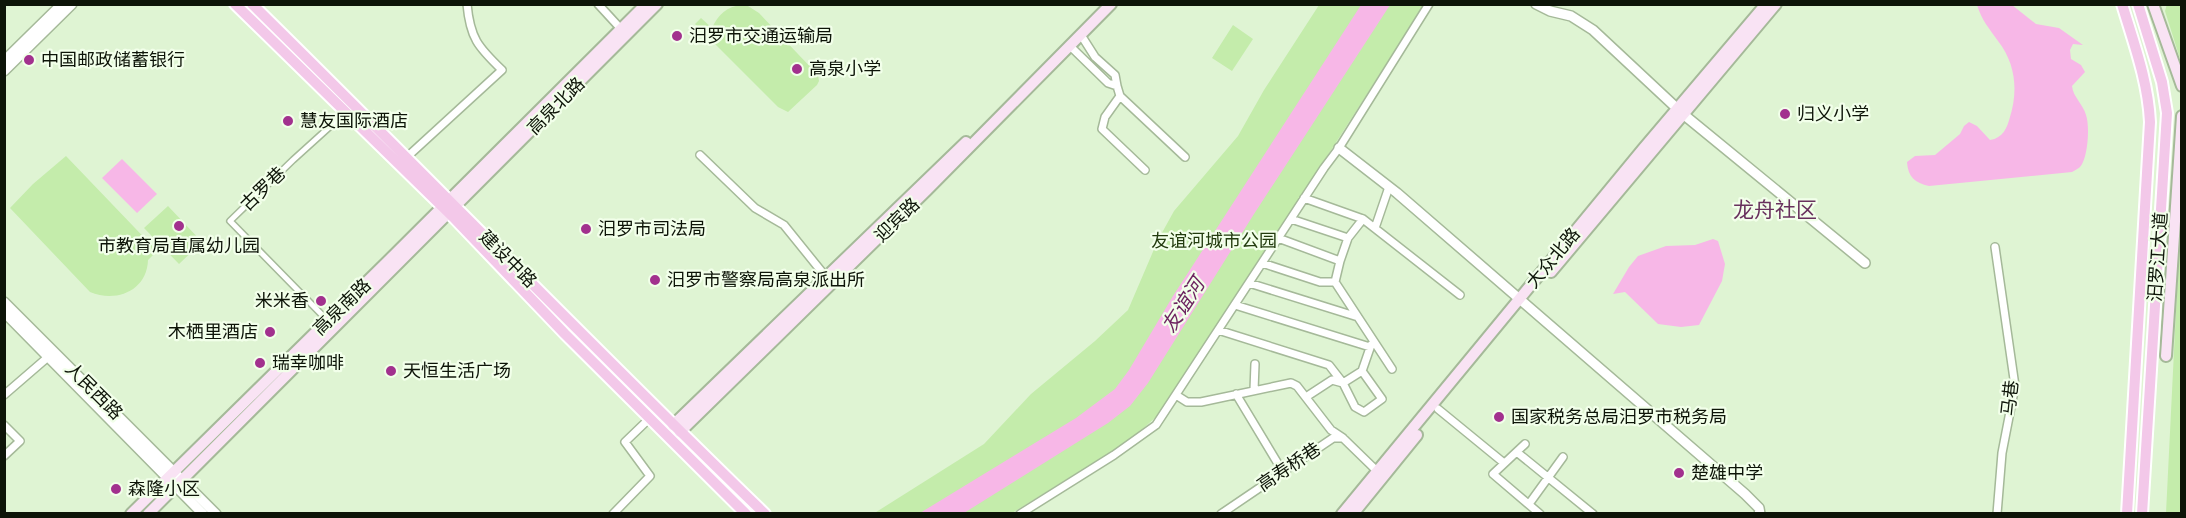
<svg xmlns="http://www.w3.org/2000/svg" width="2186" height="518" viewBox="0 0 2186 518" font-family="'DM Sans','Noto Sans SC',sans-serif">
  <rect width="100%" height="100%" fill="#dff4d3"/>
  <path fill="#c4ecab" d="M2167,4L2181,5V62L2165,11Z
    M742,5L748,6L759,13L818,75L819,81L817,85L788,112L778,107L695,24L701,18L712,28C718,15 727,6 742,5Z
    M1319,5H1424L1207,344L1158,415L1146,426L1126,443L1012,513L873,514L984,444L1031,394L1095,341L1128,310L1158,240L1174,211L1238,136L1264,90Z
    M1233,25L1253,39L1232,71L1212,58Z
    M66,156L157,251L148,260C147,291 116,303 90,292L10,208L33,184Z
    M168,206L202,242L179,264L144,228Z
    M2181,245V513H2166L2179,250Z"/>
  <path fill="#f7b7e7" d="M1361,5H1390L1254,214L1148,383L1130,406L1108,423L964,513H920L1076,418L1115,389L1129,370L1173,296Z
    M1977,5H2012L2036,24L2059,28L2083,45L2073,44L2070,50L2071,59L2081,65L2085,72L2072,86C2073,97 2083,104 2086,115C2090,126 2088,159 2080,167C2078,169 2075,170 2072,172L1929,186C1915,183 1908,177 1907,162L1915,156L1935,155L1960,134L1964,126L1969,122L1977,126L1990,140C2003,138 2007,128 2010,117C2018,91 2016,64 1998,41C1989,28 1982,21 1977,5Z
    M122,159L157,194L137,213L102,178Z
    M1713,239L1718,241L1725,264L1722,281L1699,325L1681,327L1658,324L1625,292L1613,294L1629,267L1638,256L1666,246L1695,245Z"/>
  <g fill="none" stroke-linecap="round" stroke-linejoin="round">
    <defs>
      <path id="pedestrian" d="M328,321L230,221L293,160L345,113"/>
      <path id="minor" d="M598,4L621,29
        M1081,35L1095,57L1115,75L1117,86
        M1070,46L1108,83L1117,86L1120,96L1105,117L1102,129L1145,170
        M1120,96L1185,157
        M700,155L755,208L784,225L826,277
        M407,157L502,70C478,47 470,38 467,4
        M1304,198L1363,219L1460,295
        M1291,219L1348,238L1363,219
        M1375,228L1389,187
        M1278,238L1340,261L1335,282L1392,369
        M1995,247L2015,386L2002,453L1997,514
        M1340,261L1348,238
        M1262,263L1320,282H1335
        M1249,283L1358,317
        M1235,305L1370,347
        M1218,330L1329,365L1343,383L1355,407L1364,412L1382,399L1362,371
        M1254,390L1255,364
        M1236,394L1283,472
        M4,395L48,357
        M1176,395L1187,402H1201L1291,383L1297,386L1331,430L1343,438
        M1306,397L1332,380L1343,383L1362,371L1371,345
        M1438,409L1504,463
        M4,425L20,441L4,456
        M1525,444L1493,474L1540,514
        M1518,453L1593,514
        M1529,504L1563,457
        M613,514L650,476L625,442L651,417
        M1020,514L1114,455L1156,425L1324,168L1339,148L1429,4
        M1221,514L1333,438H1343L1379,473"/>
      <path id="tertiary" d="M1536,4L1550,11L1571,16L1593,30L1683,114L1865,263
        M4,61L62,4
        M4,71L72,4
        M1339,148L1397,193L1745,494L1759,508L1760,514
        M4,302L216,514
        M4,312L203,514"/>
      <path id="secondary" d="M2153,4L2182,86
        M1551,272L1776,4
        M2166,356L2182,116
        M673,425L966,142
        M680,432L927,190L1111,4
        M131,514L390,259L646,4
        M148,514L657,4
        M1342,514L1643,149L1766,4
        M1353,514L1417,435"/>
      <path id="primary" d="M235,4L455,219L565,334L746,514
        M252,4C424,173 591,346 765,514
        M2122,4C2134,44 2148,81 2150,122L2127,514
        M2138,4L2162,82L2167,113L2142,514"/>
    </defs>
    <use href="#pedestrian" stroke="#a5b999" stroke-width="8"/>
    <use href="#minor" stroke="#a5b999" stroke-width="10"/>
    <use href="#tertiary" stroke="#a5b999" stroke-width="12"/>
    <use href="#secondary" stroke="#a5b999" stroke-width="14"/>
    <use href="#primary" stroke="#fff" stroke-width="14"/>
    <use href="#pedestrian" stroke="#fff" stroke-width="5"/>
    <use href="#minor" stroke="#fff" stroke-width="7"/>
    <use href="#tertiary" stroke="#fff" stroke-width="9"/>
    <use href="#secondary" stroke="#f9e3f4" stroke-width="10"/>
    <use href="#primary" stroke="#f3c8e9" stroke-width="10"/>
  </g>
  <g fill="#a2318e" stroke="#f2ffea" stroke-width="2">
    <circle cx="677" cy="36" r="6"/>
    <circle cx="29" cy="60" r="6"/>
    <circle cx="797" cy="69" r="6"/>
    <circle cx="1785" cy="114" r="6"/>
    <circle cx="288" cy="121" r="6"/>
    <circle cx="179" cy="226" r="6"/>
    <circle cx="586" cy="229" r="6"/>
    <circle cx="655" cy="280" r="6"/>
    <circle cx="321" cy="301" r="6"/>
    <circle cx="270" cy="332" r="6"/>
    <circle cx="260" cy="363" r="6"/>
    <circle cx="391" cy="371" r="6"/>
    <circle cx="1499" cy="417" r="6"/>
    <circle cx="1679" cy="473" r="6"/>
    <circle cx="116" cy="489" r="6"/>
  </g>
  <g text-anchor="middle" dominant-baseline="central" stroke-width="4.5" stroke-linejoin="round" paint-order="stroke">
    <g font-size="18" fill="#0d1408" stroke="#f2ffea" text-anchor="start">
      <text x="689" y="36">汨罗市交通运输局</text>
      <text x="41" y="60">中国邮政储蓄银行</text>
      <text x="809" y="69">高泉小学</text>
      <text x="1797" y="114">归义小学</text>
      <text x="300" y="121">慧友国际酒店</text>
      <text x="598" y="229">汨罗市司法局</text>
      <text x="179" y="246" text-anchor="middle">市教育局直属幼儿园</text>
      <text x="667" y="280">汨罗市警察局高泉派出所</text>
      <text x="309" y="301" text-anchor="end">米米香</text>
      <text x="258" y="332" text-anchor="end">木栖里酒店</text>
      <text x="272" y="363">瑞幸咖啡</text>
      <text x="403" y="371">天恒生活广场</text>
      <text x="1511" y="417">国家税务总局汨罗市税务局</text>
      <text x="1691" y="473">楚雄中学</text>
      <text x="128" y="489">森隆小区</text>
    </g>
    <g font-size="18" fill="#0d1408" stroke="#f2ffea">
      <text transform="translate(556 106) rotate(-45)">高泉北路</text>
      <text transform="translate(263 189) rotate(-44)">古罗巷</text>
      <text transform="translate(897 220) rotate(-44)">迎宾路</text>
      <text transform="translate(2158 257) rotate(-86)">汨罗江大道</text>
      <text transform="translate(1553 258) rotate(-50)">大众北路</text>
      <text transform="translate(508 259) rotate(45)">建设中路</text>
      <text transform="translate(342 307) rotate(-44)">高泉南路</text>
      <text transform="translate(94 391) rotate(45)">人民西路</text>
      <text transform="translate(2010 398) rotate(-84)">马巷</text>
      <text transform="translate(1289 467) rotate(-34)">高寿桥巷</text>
    </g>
    <g font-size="18" fill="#233c0f" stroke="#f2ffea">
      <text x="1214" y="241">友谊河城市公园</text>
    </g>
    <g font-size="20" font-style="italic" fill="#6d2460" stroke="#f2ffea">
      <text transform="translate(1183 305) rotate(-57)">友谊河</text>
    </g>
    <g font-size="21" fill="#68315d" stroke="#f2ffea">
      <text x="1775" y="210">龙舟社区</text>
    </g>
  </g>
  <rect width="2186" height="518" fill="none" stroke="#0d1408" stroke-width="12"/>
</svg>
